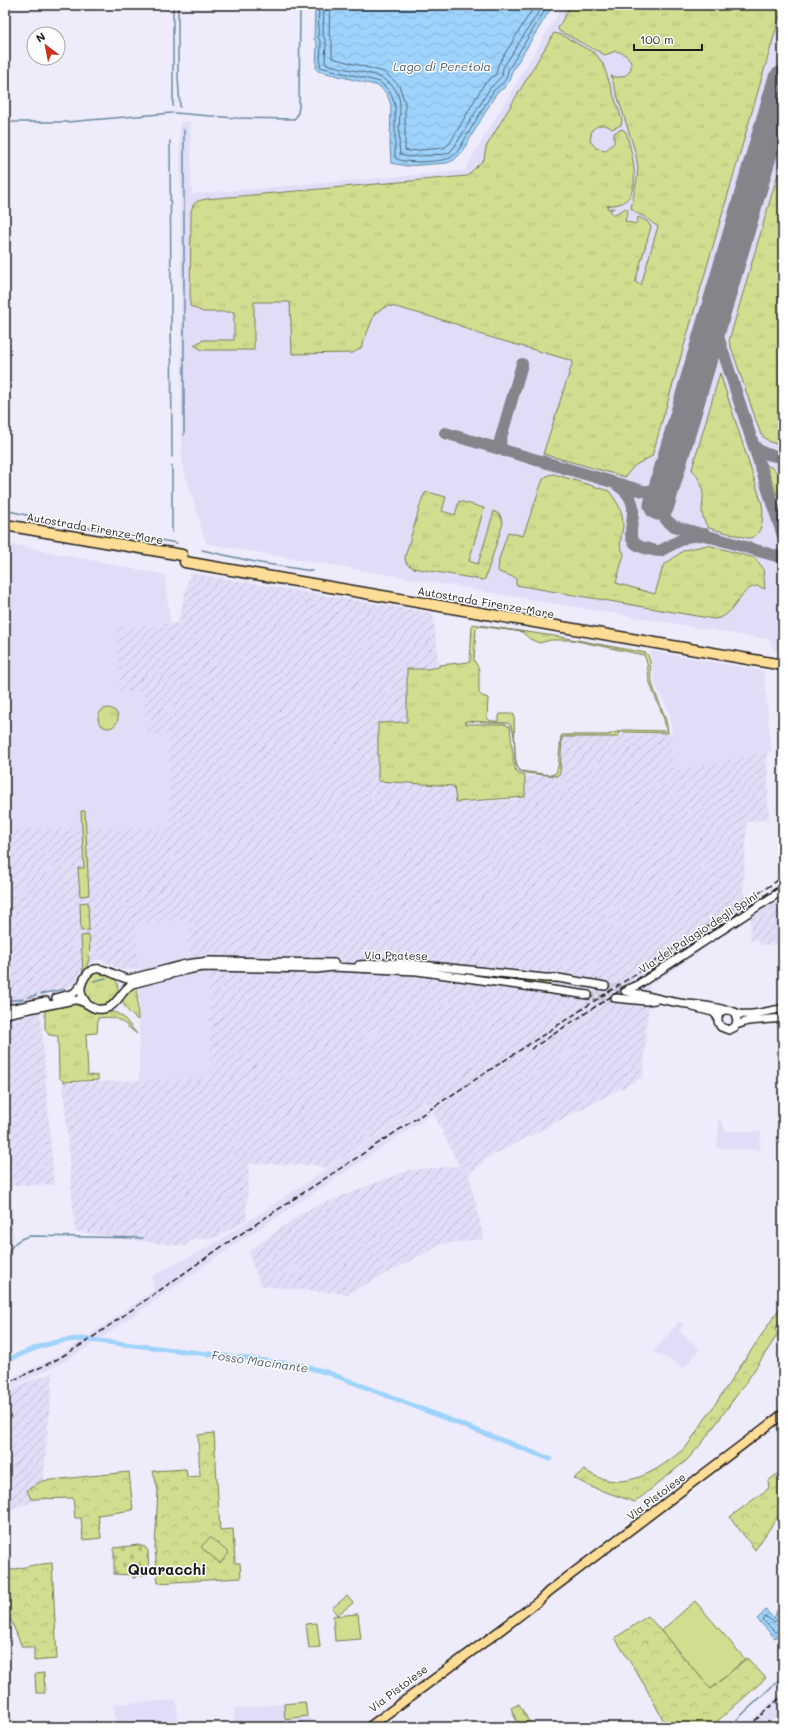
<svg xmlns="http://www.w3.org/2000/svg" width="788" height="1732" viewBox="0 0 788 1732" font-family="Mali,sans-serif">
  <defs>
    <pattern id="industrial-furrows" width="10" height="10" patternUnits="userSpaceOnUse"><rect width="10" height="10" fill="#e2ddf7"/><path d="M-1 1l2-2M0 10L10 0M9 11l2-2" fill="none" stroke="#c1bdd3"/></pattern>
    <pattern id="grass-tufts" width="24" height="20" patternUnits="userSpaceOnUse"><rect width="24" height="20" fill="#d2dd90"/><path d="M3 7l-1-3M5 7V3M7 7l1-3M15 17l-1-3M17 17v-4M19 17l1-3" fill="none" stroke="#b4bd7c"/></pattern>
    <pattern id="cemetery-stones" width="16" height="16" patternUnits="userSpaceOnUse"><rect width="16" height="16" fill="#d2dd90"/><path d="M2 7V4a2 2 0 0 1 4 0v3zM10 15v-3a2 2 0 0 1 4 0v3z" fill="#b4bd7c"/></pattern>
    <pattern id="park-crowns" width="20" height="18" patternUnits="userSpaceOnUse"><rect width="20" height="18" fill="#d2dd90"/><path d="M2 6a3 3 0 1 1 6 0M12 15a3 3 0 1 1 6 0" fill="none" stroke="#b4bd7c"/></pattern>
    <pattern id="water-waves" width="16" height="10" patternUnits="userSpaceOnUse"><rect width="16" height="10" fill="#9ed3fc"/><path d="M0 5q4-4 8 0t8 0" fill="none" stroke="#88b5d7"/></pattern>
  </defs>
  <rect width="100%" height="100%" fill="#eeebfa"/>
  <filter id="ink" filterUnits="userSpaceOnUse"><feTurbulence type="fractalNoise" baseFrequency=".025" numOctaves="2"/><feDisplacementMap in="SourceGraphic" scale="8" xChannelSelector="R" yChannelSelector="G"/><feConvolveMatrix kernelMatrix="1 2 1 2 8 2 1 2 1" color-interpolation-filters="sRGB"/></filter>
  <g filter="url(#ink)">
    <path fill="#e2ddf7" d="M563,5H783V651L773,650V646L770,645V640L208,544L205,540L182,463L180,122H190L192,194L464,171Z
      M5,543L165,575L170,623L116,627L144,691L168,734L170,829H5Z
      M650,651L764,671L771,751L673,772L672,734L670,713L655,684Z
      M185,920L192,973L209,974L210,1079L139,1081V969L134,924Z
      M424,1104L431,1115L221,1254L99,1340L65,1361L5,1390V1381L46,1362L71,1348L154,1290L152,1276L214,1244Z
      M719,1118L726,1131L761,1132L760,1150L717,1148Z
      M679,1322L683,1324L679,1331L700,1349L683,1369L673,1361L653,1352Z
      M783,1691V1711L763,1727H745Z
      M176,1700L179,1727H118L113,1704Z
      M307,1701L308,1716L315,1727H234V1709Z"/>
    <path fill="url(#industrial-furrows)" d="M190,573L433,613L439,665L426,669H407V722L378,723V781L455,786L456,803L523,799L525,776H558L561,734H672L673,771L767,752L769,819L747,822L743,890L751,918L769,903H783V944L760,945L759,941H750L751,918L650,985L643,1077L486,1159L469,1175L484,1239L442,1244L348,1294L261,1286L248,1252L306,1210L409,1170L459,1166L435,1116L426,1102L327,1168L313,1165L249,1164L246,1220L215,1238L190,1239L186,1246L155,1243L75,1231L63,1083L210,1078L209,974H192L185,920L135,924L139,969L122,970L99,959L84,968L74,985L39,995L54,1185H11L13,1238L5,1249V829L170,828L168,734H147L144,691L120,692L116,627L178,623Z
      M53,1373L43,1482L38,1500L5,1511V1390Z"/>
    <path fill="url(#grass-tufts)" stroke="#777c56" fill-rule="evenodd" d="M571,5H783L652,456L634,466L625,477L543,454L573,361L479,334L456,324L396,307L387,306L375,313L361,348L353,353L292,354L290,302H254V350H202L194,345L203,340H234V312H203L190,306L191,212C193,202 196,201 206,199L467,176L484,159L486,147L554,33L562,35L596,54L603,64L622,120L621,125L612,129C605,123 598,124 592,130L590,141L596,148L606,150L614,143V133L622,129L626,132C631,149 644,192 622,203C617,205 611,205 607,206L608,209L614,208L610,210L613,215L626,208L628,211L625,221L636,224L638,217L647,221L651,227L635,282L641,285L658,226C652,224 652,222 648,219C642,215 635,214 631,208L637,179L638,167L635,151L611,76C632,83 641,57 616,51L605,55L559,31L558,28Z
      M783,156V446L770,442L761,435L729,341Z
      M720,373L762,504C764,515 763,539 747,538L709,528C696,512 706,505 702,488C701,481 696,475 692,469Z
      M766,465C781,470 783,483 783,496L781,498L777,495Z
      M554,474L609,491L618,504L622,514L623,526L620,545L624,554L616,583L655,594L663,566L684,550L708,545L755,558L763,568L765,589L758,586C738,587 736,618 714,619L516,585V578L499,572L498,570L499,559L508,532L523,536L543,479L548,475Z
      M428,492L446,497L442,511L455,515L459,501L484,508L469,561L478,564L494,511L500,515L503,523L485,579L483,580L413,568L406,563L405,557L422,499L425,493Z
      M472,624L561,637L646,653C652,659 650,669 651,677C654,697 667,713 668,733L620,732L618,737H562L560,773L557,776L525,773L519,770C511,757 519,731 508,723L465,721L466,724H505L510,727L514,765L516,771L525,775V797L456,802L454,786L378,781V723L407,722V669H426L439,667V665L470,662ZM479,626L522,632L530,639L539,643L551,640H572L644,655C649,664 647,676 651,686C656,701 665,715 666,731L624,730L607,735H563L561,736L558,767L556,773L551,775L521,771L516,766L515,758L514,714H500L498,721H490L487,717L488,698L482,696L479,693V669L474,660L476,629Z
      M98 718a10 10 0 1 1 20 0a10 10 0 1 1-20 0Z
      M81,811H85L89,895L80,896L78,868H84Z
      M88,902L89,930L81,931L80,903Z
      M89,935C90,948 91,962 83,973L81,936Z
      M84 989a17 17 0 1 1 34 0a17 17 0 1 1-34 0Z
      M483,976L548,981L550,985L549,987L482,977Z
      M137,984L138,1020C131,1015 120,1005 123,995Z
      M75,1004L95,1013L115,1012L123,1017L137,1034C122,1023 120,1015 98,1018L97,1033L86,1034L88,1075L98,1076V1080L64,1082L59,1077L58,1036L49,1035L45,1029V1010Z"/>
    <path fill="url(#cemetery-stones)" stroke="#777c56" d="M138,1545L145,1547L148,1551L149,1574L135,1576V1578H133L132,1575L114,1574V1548Z"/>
    <path fill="url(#park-crowns)" stroke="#777c56" d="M783,1303V1315L775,1330L778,1334L747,1381L702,1443L687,1460L635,1502L591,1487L574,1478L584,1470C590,1473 597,1478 604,1479C635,1488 665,1465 687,1446Z
      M214,1433L220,1530L233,1529L235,1563H240L241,1578L158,1583L155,1547L158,1490L153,1471L186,1469L187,1477L200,1476L198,1435Z
      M783,1470V1509L755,1550L730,1517L769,1488L768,1481Z
      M129,1472L133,1510L98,1515L101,1538L83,1540L81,1518H75L73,1498L31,1499L27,1490L42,1481Z
      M52,1563L57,1659L34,1661V1647H22L5,1606V1566L11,1570L34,1565Z
      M648,1616L711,1689L747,1658L766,1678L711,1727H667L645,1686L615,1638Z
      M519,1704L531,1725L528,1727H519L511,1708Z"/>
    <path fill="#d2dd90" stroke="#777c56" d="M210,1537L229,1553L220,1563L201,1547Z
      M347,1596L353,1603L337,1615L332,1608Z
      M695,1601L745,1659L711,1689L661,1631Z
      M358,1614L361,1639L335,1641L333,1616Z
      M317,1623L320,1647L309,1648L306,1624Z
      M44,1673L45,1693H36L35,1674Z
      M305,1702L307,1716L285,1719L284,1704Z"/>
    <path fill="url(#water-waves)" stroke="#6a8aa2" d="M315,5H553L511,73V79L504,88L497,92L462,152L454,160L447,163L407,166L391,163L390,144L391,105L387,94L379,86L318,71L316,68L317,43L314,39Z
      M766,1610L774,1619L777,1610L783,1615V1630L775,1638L757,1619Z"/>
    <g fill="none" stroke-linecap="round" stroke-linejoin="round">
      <path stroke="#506576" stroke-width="1" d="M319,5L318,37L321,43L320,67L380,82L390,92L395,105V158C403,164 440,162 450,158C454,156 457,152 459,149L494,90C503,83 506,83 508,70L548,5
        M324,5L323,35L326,42L325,63C350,74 398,68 400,105C400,121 398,138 400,154L407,157L445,154L450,152L455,146L490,88L502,76L503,68L543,5
        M330,5L329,34L332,42V58L384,72L399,85L405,103V150L408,151L444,148L450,143L484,84L496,74L498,65L535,5
        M783,1618H779L774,1622L766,1617L763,1620L775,1632L783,1628"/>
      <path stroke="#6a8aa2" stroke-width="1.5" d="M178,5V77L180,107
        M173,106V5
        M175,113L235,118L294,119L297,116L299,107L300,5
        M5,122H67L172,113
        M184,130V361
        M170,141L172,457
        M184,363V435
        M5,510L56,522L177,543
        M172,532V466
        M202,550L260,563L312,571
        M94,981L106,978
        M41,994L65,989
        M28,997L36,995
        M5,1001L23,999
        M5,1259C11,1246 16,1239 30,1236L143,1238
        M729,1727L783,1676"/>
      <path stroke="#9ed3fc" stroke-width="5" d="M5,1361C30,1350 54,1339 82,1339L300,1365L329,1373L550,1459"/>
      <path stroke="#85848b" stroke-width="12" d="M717,307L715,318L716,330L783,536
        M701,362C707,352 715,345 724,356
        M445,433L643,491C661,493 666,478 671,463
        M753,444C760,455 771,455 783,457
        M504,451L501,447L500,441L522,364
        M617,485C654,508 611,539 645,548C650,549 654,551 660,551L686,537L705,534
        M661,500C660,511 663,520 674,526L783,558"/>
      <path stroke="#85848b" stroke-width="31" d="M659,505L783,81"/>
      <path stroke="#c4c2ce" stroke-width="7" stroke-dasharray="7 3.5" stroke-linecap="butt" d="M605,986L624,990
        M588,995L615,998"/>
      <defs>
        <path id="secondary" d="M359,965L386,963L412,964L545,978H558L605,986
          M625,990L636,986L783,890
          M625,991C646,995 666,1002 687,1004C701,1005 712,1006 725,1010
          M56,998L74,993L81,985
          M615,998L646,1001L655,1000
          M86,1002C81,996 79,989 83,981C94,955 114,978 129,979L186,964L209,961L334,963
          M693,1007L713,1012L718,1017
          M5,1008H15L46,1001
          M735,1013L737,1021L735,1027L729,1030L721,1027C716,1021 717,1012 725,1010C731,1009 735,1013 740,1014C754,1016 769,1010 783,1009
          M5,1014L74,1000C84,999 88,1007 97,1009C116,1012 119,992 132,984L187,970L202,967L317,969L332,967L417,971L588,995
          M736,1025L748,1021L783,1018"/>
        <path id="primary" d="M369,1727L502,1629L540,1600L548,1592L783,1414"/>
        <path id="motorway" d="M5,525L182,555
          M185,562L783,665"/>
      </defs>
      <use href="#secondary" stroke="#1c1c1c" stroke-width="10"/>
      <use href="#primary" stroke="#1c1c1c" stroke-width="11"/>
      <use href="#motorway" stroke="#1c1c1c" stroke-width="13"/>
      <use href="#secondary" stroke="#fff" stroke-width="7"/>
      <use href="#primary" stroke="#ffdd96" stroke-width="8"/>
      <use href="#motorway" stroke="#ffdd96" stroke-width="10"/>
      <path stroke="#1c1c1c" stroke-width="1.5" stroke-dasharray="6 3" stroke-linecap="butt" d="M531,1049L782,884
        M5,1384L54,1361L83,1344L227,1243L783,877
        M748,1727L783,1695"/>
    </g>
  </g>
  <g text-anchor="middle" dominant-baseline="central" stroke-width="3" stroke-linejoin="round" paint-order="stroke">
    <g font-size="11" fill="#1c1c1c" stroke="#fff">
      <text transform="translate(95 528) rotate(10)">Autostrada Firenze-Mare</text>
      <text transform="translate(486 602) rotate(10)">Autostrada Firenze-Mare</text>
      <text transform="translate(698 932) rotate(-33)">Via del Palagio degli Spini</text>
      <text transform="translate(396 955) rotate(1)">Via Pratese</text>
      <text transform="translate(656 1496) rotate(-37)">Via Pistoiese</text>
      <text transform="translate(398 1688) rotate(-37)">Via Pistoiese</text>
    </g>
    <g font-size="12" font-style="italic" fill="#4a5c6a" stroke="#fff">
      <text x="442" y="66">Lago di Peretola</text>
      <text transform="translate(260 1361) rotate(8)">Fosso Macinante</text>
    </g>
    <g font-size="15" font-weight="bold" fill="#1c1c1c" stroke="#fff">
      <text x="167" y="1569">Quaracchi</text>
    </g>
  </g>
  <rect width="788" height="1732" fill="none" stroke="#fff" stroke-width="20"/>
  <rect x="10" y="10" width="768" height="1712" fill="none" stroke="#1c1c1c" stroke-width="1.5" filter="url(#ink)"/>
  <g transform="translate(46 46) rotate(328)"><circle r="19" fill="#ffffff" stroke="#a4a4a4"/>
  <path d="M0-3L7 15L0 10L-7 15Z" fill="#c8321e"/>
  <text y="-6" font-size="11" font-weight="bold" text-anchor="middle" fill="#1c1c1c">N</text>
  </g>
  <path d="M634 44v6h68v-6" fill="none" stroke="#1c1c1c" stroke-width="2"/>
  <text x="640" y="44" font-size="12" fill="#1c1c1c" stroke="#ffffff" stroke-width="3" paint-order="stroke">100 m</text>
</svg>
